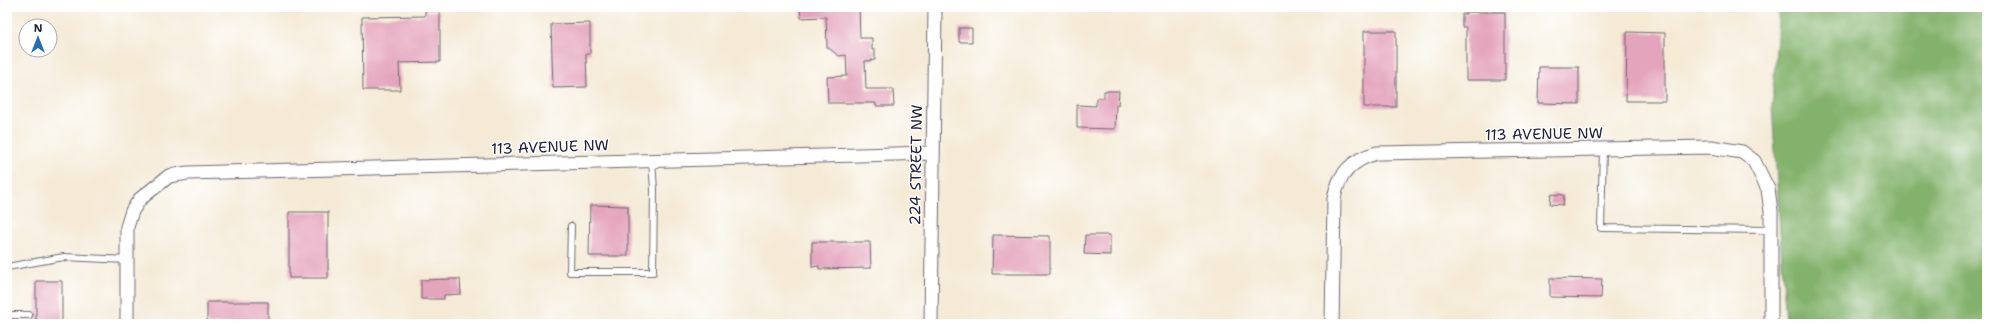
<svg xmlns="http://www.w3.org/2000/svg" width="1994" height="331" viewBox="0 0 1994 331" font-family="'Shantell Sans',sans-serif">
  <rect width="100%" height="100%" fill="#fff"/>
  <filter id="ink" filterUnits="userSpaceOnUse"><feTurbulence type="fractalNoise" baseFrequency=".025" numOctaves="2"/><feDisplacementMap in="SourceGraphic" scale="8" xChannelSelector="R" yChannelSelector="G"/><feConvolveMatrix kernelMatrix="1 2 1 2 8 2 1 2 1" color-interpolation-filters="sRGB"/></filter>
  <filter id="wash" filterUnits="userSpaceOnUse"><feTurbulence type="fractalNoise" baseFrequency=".012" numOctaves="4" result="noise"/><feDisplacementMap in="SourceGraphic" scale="16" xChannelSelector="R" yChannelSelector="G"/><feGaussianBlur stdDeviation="0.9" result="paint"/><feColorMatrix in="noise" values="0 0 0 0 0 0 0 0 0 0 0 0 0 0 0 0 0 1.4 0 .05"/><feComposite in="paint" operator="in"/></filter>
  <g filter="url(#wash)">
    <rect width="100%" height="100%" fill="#f4ead6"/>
    <path fill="#83b26c" stroke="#526a54" d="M1779,7H1987V324H1786L1772,106Z"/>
    <g id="blocks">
      <path fill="#e4a4bc" d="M800,7H859L860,38H872V50H875V60L865,61L866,89H893L894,106H876V103H828L827,77L847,76L846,55L839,56L827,47L826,17L801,18Z
        M425,11H440V62L399,63L400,90H363L362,17L425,16Z
        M1466,12H1505V80H1466V27H1462V14H1466Z
        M590,23V54H586L587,87L553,88L551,24Z
        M959,28H972V42H959Z
        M1364,31H1396V107H1364Z
        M1627,32L1665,33V101H1626Z
        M1539,67H1579V104L1538,103Z
        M1104,91H1119L1118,105H1116L1115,129L1077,128V105L1096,106V98H1104Z
        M1551,194L1564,195L1563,205L1550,204Z
        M590,205L628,206V256H589Z
        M289,212H328V278H289Z
        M993,235L1050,236V274H992Z
        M1085,235H1110V255L1084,254Z
        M812,242H870L871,268L819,269V266L812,267Z
        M1550,278L1602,279L1601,298L1550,297Z
        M452,279H460L461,294L444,295V299H421V280Z
        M36,281H62V324H36Z
        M207,302H268V324H207Z"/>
    </g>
  </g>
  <g filter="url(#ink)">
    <use href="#blocks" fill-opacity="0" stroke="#6c6871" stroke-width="1"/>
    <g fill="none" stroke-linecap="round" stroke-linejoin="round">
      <defs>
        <path id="service" d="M1603,149L1601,228L1771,230
          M571,226L570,272H653L654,190L652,161
          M7,267L64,257L127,260
          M7,315H29
          M1458,324H1490"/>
        <path id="minor" d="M127,324V227L132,211L140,199L169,176L188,173L932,153
          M931,324L935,7
          M1332,324L1334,199C1338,174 1353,159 1377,153L1711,147L1742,152L1754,161L1768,189L1771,211V324"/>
      </defs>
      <use href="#service" stroke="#6c6871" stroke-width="8"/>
      <use href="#minor" stroke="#6c6871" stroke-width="15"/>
      <use href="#service" stroke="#fff" stroke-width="6"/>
      <use href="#minor" stroke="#fff" stroke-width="13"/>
    </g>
  </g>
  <g text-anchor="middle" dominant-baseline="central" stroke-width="3" stroke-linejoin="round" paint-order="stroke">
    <g font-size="15" fill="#22223b" stroke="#fff">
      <text transform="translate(1544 134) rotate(-1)">113 AVENUE NW</text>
      <text transform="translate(550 147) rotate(-2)">113 AVENUE NW</text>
      <text transform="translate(916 165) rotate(-89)">224 STREET NW</text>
    </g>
  </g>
  <rect width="1994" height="331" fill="none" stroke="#fff" stroke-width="24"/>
  <g transform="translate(38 38)"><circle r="19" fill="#ffffff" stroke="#a7a7b1"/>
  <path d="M0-3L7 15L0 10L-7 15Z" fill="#1f6fb2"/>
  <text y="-6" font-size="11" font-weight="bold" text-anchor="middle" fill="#22223b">N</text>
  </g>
</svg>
